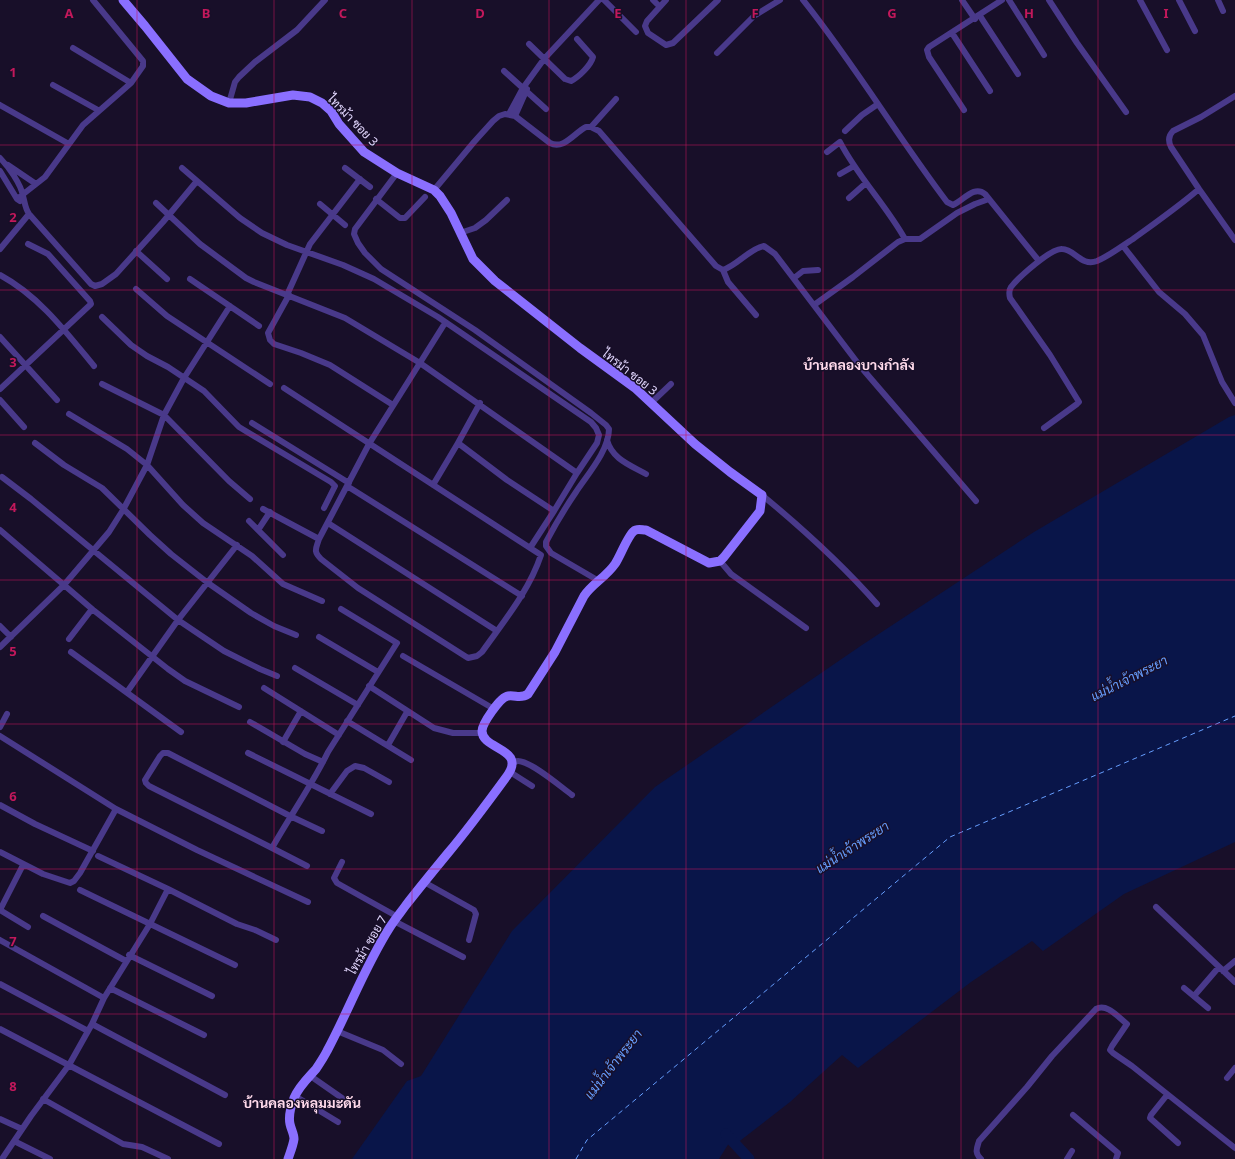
<svg xmlns="http://www.w3.org/2000/svg" width="1235" height="1159" viewBox="0 0 1235 1159" font-family="'Noto Sans',Sarabun,sans-serif">
  <rect width="100%" height="100%" fill="#180f29"/>
  <path fill="#091549" d="M1235,415V842L1124,894L1043,951L1032,941L971,982L858,1068L842,1055L790,1102L732,1147L729,1143L719,1159H352L407,1081L421,1076L512,931L655,787L862,645L1034,532L1229,417Z"/>
  <g fill="none" stroke-linecap="round" stroke-linejoin="round">
    <path stroke="#091549" stroke-width="11" d="M726,1134L749,1159"/>
    <path stroke="#669eff" stroke-width="1" stroke-dasharray="5 4" stroke-linecap="butt" d="M576,1159L587,1140L950,837L1235,716"/>
    <path stroke="#49398a" stroke-width="6" d="M604,0L636,32
      M653,0L657,4
      M666,0L647,21L645,26L648,33L666,45L673,43L718,0
      M803,0C855,65 897,136 947,202L953,205C964,200 974,185 985,194L1039,261
      M962,0L975,19
      M1009,0L1044,55
      M1049,0L1077,43L1126,112
      M1140,0L1167,50
      M1179,0L1195,31
      M1218,0L1223,11
      M980,16L1018,74
      M952,33L990,91
      M529,44L565,79L571,81C579,77 591,65 593,57L577,39
      M73,48L131,83
      M717,53L754,16L780,0
      M504,71L546,109
      M53,85L98,110
      M1235,96L1201,117L1173,131C1168,136 1168,141 1171,147L1199,189L1235,240
      M229,103L235,82L239,77L255,62L297,30L325,0
      M0,105L69,144
      M964,110L929,57L927,50L929,47L1002,0
      M509,114L523,88L544,59L599,0
      M515,116L527,89
      M591,127L616,99
      M845,131L862,115L878,104
      M827,152L840,142C858,177 886,205 905,239
      M0,158C8,166 21,184 23,196C25,203 25,208 29,214L91,284L95,286L102,284L116,274L163,222L197,181
      M8,165L36,184
      M182,168L240,218L262,233L287,245L343,265L374,279L438,317L591,422L596,428L599,435L597,443L577,473L554,511L507,480L458,443L480,403
      M345,168L370,187
      M0,171L17,199L20,201
      M397,173L355,229L354,234L358,243L365,253L381,269L475,330L591,413L606,425L609,429C609,450 588,474 576,492C565,508 555,525 546,542V546L551,553L599,581
      M840,174L854,166
      M434,190L474,142L493,121L499,116L505,114L515,116L550,143C564,150 574,133 586,127H591L599,131L716,266L723,270C738,265 749,249 764,246L775,254L860,366L976,501
      M849,198L866,183
      M17,199L45,177L83,125L131,83L143,66V61L93,0
      M376,199L400,218H405L425,197
      M156,203L200,244L246,278L254,282L345,318L420,363L577,473
      M320,204L345,225
      M460,233L475,228L486,220L507,200
      M1123,246L1159,292L1185,314L1203,335L1222,382L1235,403
      M0,249L29,214
      M136,251L167,279
      M723,270L728,282L756,315
      M0,275C39,296 66,332 94,366
      M794,278L803,271L818,270
      M190,279L259,326
      M136,289L167,316L270,384
      M287,295L310,244L360,179
      M289,295L268,333L270,340L274,344L301,353L330,365L393,405
      M814,305L853,277L898,242L905,239H920L957,213L975,204L989,199
      M102,317L131,345L147,356L168,367L204,391L239,427L331,482L335,486L324,508
      M0,337L57,400
      M102,384L164,415L229,481L250,499
      M284,388L541,555C529,591 504,621 482,652L477,656L468,658L358,588L321,559C313,551 316,549 319,539
      M0,389L91,304L90,301L48,254L28,244
      M0,400L24,427
      M651,403L671,384
      M69,414L127,449L147,465L183,505L203,523L252,556L283,584L322,601
      M252,423L349,483
      M1044,428L1077,404L1079,402L1050,355L1010,298C1009,294 1009,290 1011,287C1018,278 1051,248 1062,249C1075,249 1081,267 1097,261C1109,256 1122,246 1133,239C1155,223 1178,207 1199,189
      M607,440C612,459 630,465 646,474
      M35,443L64,465L102,488L150,535L171,554L208,583L251,613L274,626L296,635
      M2,477L31,499L178,620L224,651L260,669L277,676
      M433,485L458,443
      M347,486L522,596
      M762,495C803,529 842,564 877,604
      M263,509L319,539L369,444L445,323
      M249,521L283,555
      M328,523L497,631
      M0,530L92,609L168,669L185,681L239,707
      M258,530L270,512
      M530,548L554,511
      M720,561L731,574L806,628
      M0,626L11,637
      M319,637L378,672
      M69,639L92,609
      M0,647L64,585L109,532L123,510L147,465L164,415L184,378L230,306
      M71,652L181,732
      M403,656L494,709
      M295,668L358,705
      M369,686L434,728L453,733H481
      M264,688L339,735
      M127,692L178,620L237,545
      M347,721L411,760
      M250,722L305,754L323,762
      M0,727L7,714
      M0,736L116,809L197,850L308,902
      M283,742L301,711
      M388,745L407,712
      M248,753L371,814
      M512,763C514,763 516,761 518,761C531,761 561,787 572,795
      M510,772L532,786
      M330,794L347,771L355,766L364,768L389,782
      M0,805L35,824L93,851
      M322,831L290,816L168,753H163L160,756L145,780L146,783L149,786L272,848C290,816 312,785 328,752L397,643L341,609
      M272,848L307,866
      M0,852L43,874L70,883L74,881L80,873L116,809
      M98,856L168,889L237,924L255,930L276,940
      M342,862L334,878L337,883L398,917
      M424,882L474,910L476,914L469,940
      M80,890L235,965
      M1156,907L1235,982
      M0,910L23,865
      M0,910L28,927
      M43,916L126,961
      M394,921L463,957
      M0,940L104,998
      M129,955L212,996
      M1223,971L1235,961
      M0,984L88,1031
      M110,988L204,1035
      M1184,988L1208,1008
      M1194,996L1219,967
      M92,1024L225,1095
      M0,1029L219,1144
      M337,1031L383,1050L401,1064
      M309,1075L342,1098
      M1227,1078L1235,1068
      M1167,1095L1151,1115L1150,1118L1178,1143
      M295,1096L338,1122
      M43,1099L123,1144L142,1147L168,1159
      M1073,1115L1118,1153L1116,1159
      M0,1119L22,1129
      M14,1141L50,1159
      M2,1159L31,1116L69,1065L92,1024L104,998L150,924L168,889
      M981,1159C974,1153 977,1148 979,1141L1027,1087L1052,1056L1096,1009C1107,1003 1118,1017 1127,1024L1112,1046L1110,1050L1113,1053L1132,1066L1235,1148
      M1067,1159L1072,1151"/>
    <path stroke="#8a6fff" stroke-width="9" d="M123,0L145,26L187,79L211,96L229,103H246L293,95L310,97L322,103L331,111L339,124L364,152L397,173L434,190L440,196L451,213L473,259L495,281L580,348L635,388L695,444L730,472L762,495L760,511L724,557L720,561L709,563L646,530C642,530 637,528 634,531C628,535 620,557 615,564C606,577 592,584 584,596L555,652L528,694C521,699 516,695 508,696C500,697 482,724 482,731C482,750 527,748 507,776C488,802 469,828 448,853C434,870 420,887 406,905C401,912 395,919 390,927C365,966 349,1010 327,1051C324,1057 320,1063 316,1069C308,1078 299,1086 294,1098C291,1106 288,1115 290,1124C291,1129 294,1134 294,1139C293,1146 290,1153 288,1159"/>
  </g>
  <path fill="none" stroke="#c2185b" stroke-width="1" stroke-opacity="0.55" d="M137,0V1159M274,0V1159M412,0V1159M549,0V1159M686,0V1159M823,0V1159M961,0V1159M1098,0V1159M0,145H1235M0,290H1235M0,435H1235M0,580H1235M0,724H1235M0,869H1235M0,1014H1235"/>
  <g text-anchor="middle" dominant-baseline="central" stroke-width="3" stroke-linejoin="round" paint-order="stroke">
    <g font-size="12" fill="#e3d8ff" stroke="#180f29">
      <text transform="translate(353 120) rotate(46)">ไทรม้า ซอย 3</text>
      <text transform="translate(630 372) rotate(38)">ไทรม้า ซอย 3</text>
      <text transform="translate(367 945) rotate(-60)">ไทรม้า ซอย 7</text>
    </g>
    <g font-size="13" font-style="italic" fill="#669eff" stroke="#180f29">
      <text transform="translate(1129 678) rotate(-27)">แม่น้ำเจ้าพระยา</text>
      <text transform="translate(852 847) rotate(-33)">แม่น้ำเจ้าพระยา</text>
      <text transform="translate(613 1064) rotate(-52)">แม่น้ำเจ้าพระยา</text>
    </g>
    <g font-size="14" font-weight="bold" fill="#ffdaeb" stroke="#180f29">
      <text x="859" y="364">บ้านคลองบางกำลัง</text>
      <text x="302" y="1102">บ้านคลองหลุมมะดัน</text>
    </g>
  </g>
  <g font-size="13" text-anchor="middle" font-weight="bold" fill="#c2185b" stroke="#180f29" stroke-width="3" stroke-linejoin="round" paint-order="stroke">
    <text x="69" y="18">A</text>
    <text x="206" y="18">B</text>
    <text x="343" y="18">C</text>
    <text x="480" y="18">D</text>
    <text x="618" y="18">E</text>
    <text x="755" y="18">F</text>
    <text x="892" y="18">G</text>
    <text x="1029" y="18">H</text>
    <text x="1166" y="18">I</text>
    <text x="13" y="77">1</text>
    <text x="13" y="222">2</text>
    <text x="13" y="367">3</text>
    <text x="13" y="512">4</text>
    <text x="13" y="656">5</text>
    <text x="13" y="801">6</text>
    <text x="13" y="946">7</text>
    <text x="13" y="1091">8</text>
  </g>
</svg>
